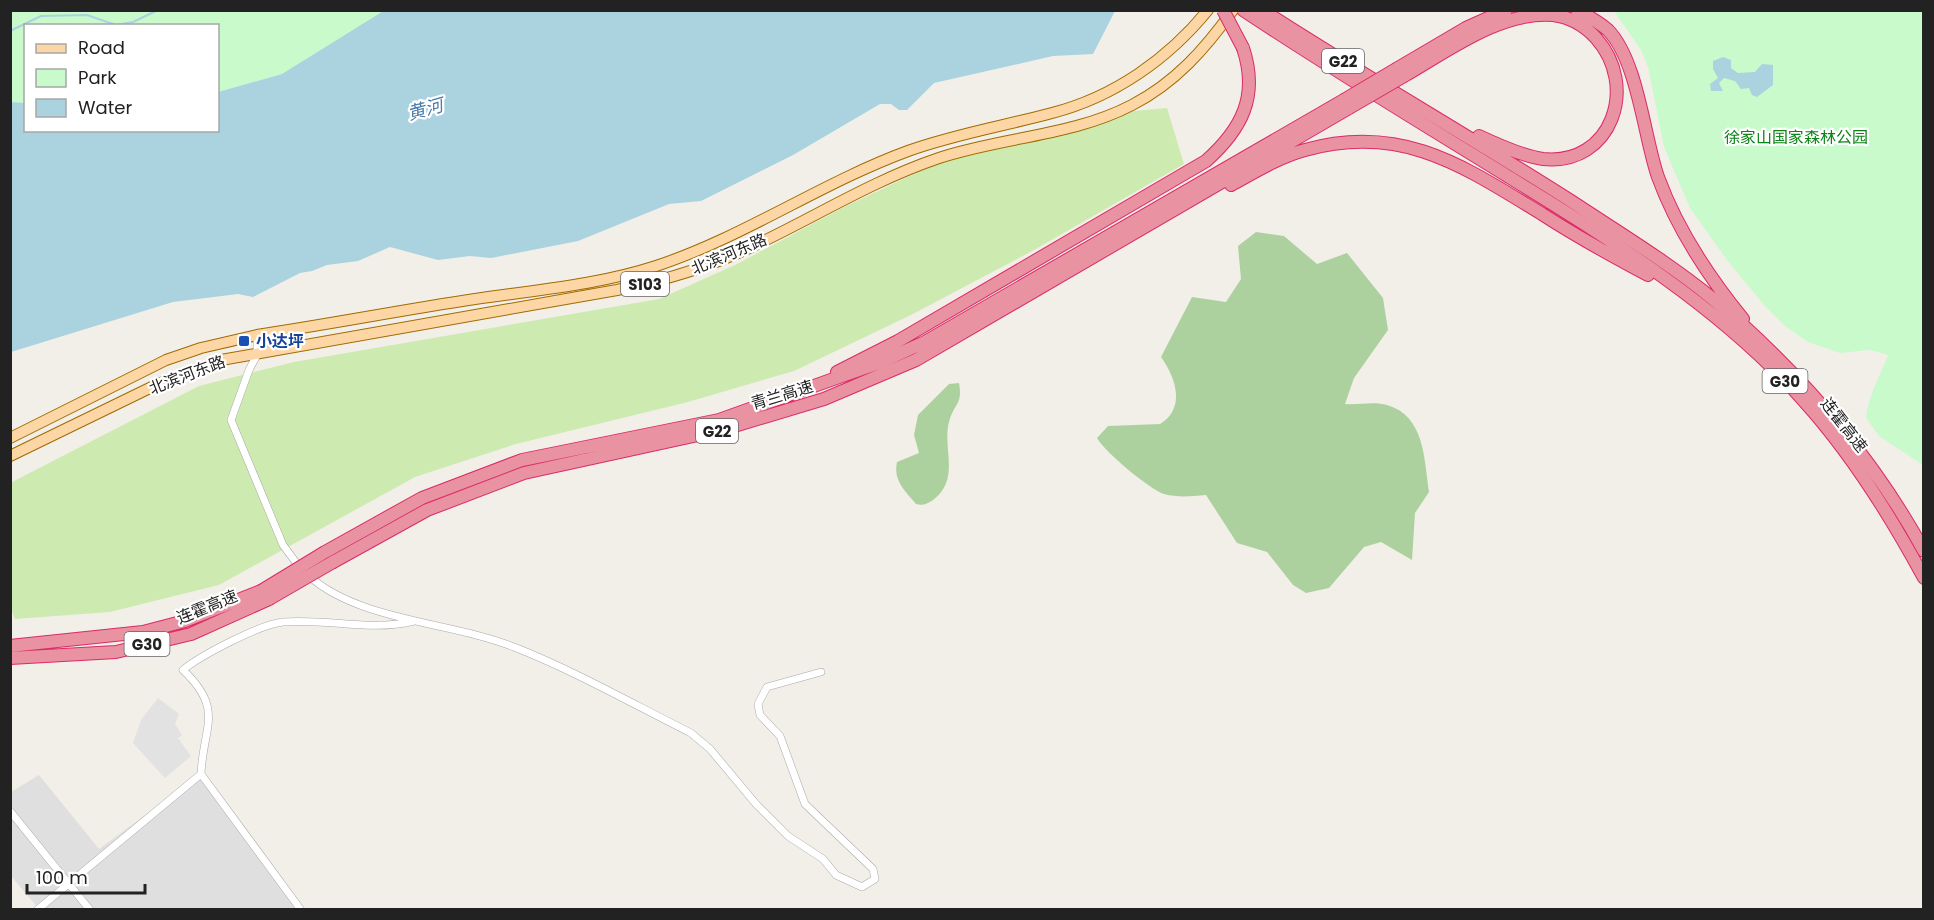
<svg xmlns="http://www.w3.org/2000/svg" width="1934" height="920" viewBox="0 0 1934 920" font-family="Poppins,'Noto Sans SC',sans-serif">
  <rect width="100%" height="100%" fill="#f2efe9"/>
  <path fill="#e0dfdf" d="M201,774L305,909H39L11,876V792L39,775L99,849Z"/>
  <path fill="#cdebb0" d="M1167,108L1184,164L1034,250L911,315L794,371L688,402L516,444L415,477L219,585L110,612L15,619L10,606V483L199,386L294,362L659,299L735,265L846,206L935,164L1111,113Z"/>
  <path fill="#add19e" d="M1256,232L1284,236L1317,264L1347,253L1383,298L1388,330L1354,378L1345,404C1358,405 1375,401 1387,405C1425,416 1424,459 1429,492L1415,513L1412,560L1381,542L1364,547L1329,588L1306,593L1293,585L1267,552L1237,543L1206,495C1192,496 1179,498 1164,494C1149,489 1105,452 1097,438L1108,426L1160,424C1186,408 1176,378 1161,357L1192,297L1226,302L1241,279L1238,246Z
    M959,383C963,405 954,403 949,422C942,448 961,479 933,500C927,504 923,506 916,504C904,490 893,480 897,462L919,453L914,435L918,415L949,384Z"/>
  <path fill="#c8facc" d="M11,11H385L282,74L218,92V26H26L25,103L11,102Z
    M1614,11H1923V465L1879,436L1866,418C1868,396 1880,376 1888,355L1870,350L1840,353L1808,342L1785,326L1764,305L1727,260L1690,208L1664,147L1648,67L1641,50Z"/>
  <path fill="#e2e2e2" d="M158,698L179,714L175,724L182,735L178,738L191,756L165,778L133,743L141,720Z"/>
  <path fill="#aad3df" d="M385,10H1115V11L1093,54L1053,56L934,83L907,110H899L891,104H880L793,155L701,201L669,204L578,241L491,258L470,256L438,260L390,247L358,261L327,265L312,271L300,273L253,297L238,294L173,302L11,352V102L25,103L26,130H218V92L282,74Z
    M1723,57L1731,60V68L1738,73L1755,72L1762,64L1773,65V85L1757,97L1752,95L1749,88L1741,89L1735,81L1724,78L1719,83L1723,91H1711L1710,84L1718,78L1713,69V61Z"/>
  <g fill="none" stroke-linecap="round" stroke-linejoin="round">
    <path stroke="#aad3df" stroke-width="2" d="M10,31L41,16L87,15L116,25L133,22L158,10"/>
    <defs>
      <path id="minor" d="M257,335V355L249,370L231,420L283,545L300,568
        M309,576C359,621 452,622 514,647C575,671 633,704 691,733L710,749L756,804L788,836L823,859L836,875L862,887L875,879L873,869L805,804L780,736L760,715L758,704L767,687L821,672
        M10,811L90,910
        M37,910L201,774
        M301,910L201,774C203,726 225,710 183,670C201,655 261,624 283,622C327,618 370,632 414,621"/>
      <path id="primary" d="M10,438L166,360L201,348L257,335C330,324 402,310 475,299C535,290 598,285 656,266C744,237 821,183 908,151C955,134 1004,126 1052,113C1114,97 1168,59 1208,10
        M10,456L158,384L221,360L617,290C662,281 706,268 747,249C812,219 871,181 939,158C1002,137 1073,136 1132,105C1175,83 1205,49 1233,10"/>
      <path id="motorway" d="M1243,10C1330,68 1420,122 1509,177C1613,241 1722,308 1804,401C1852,454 1890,515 1924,578
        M1262,10C1364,76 1469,136 1571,201C1618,232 1669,263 1713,299C1797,370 1871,454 1924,551
        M1577,10C1588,16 1599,22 1608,30C1638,61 1644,137 1658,177C1677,229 1708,276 1743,319
        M1398,68L1466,28L1506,10
        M1404,76C1448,51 1500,11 1553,15C1570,17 1585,26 1596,38C1639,86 1612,166 1543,159C1522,156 1498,145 1479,136
        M1231,185C1255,172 1279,157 1305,150C1402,123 1463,166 1542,214C1576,236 1612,256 1648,275
        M837,372L898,341L1206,161C1242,129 1259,96 1243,48
        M325,552L422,498L522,460L719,420L881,362L925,342L1344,100
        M333,562L427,510L524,473L721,430L824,399L916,360L1349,108
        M10,646L143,632L185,621L261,591
        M10,658L116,652L191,634L269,599"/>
    </defs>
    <use href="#minor" stroke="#a9a9a9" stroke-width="8"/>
    <use href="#primary" stroke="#a06b00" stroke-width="12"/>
    <use href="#motorway" stroke="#dc2a67" stroke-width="14"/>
    <use href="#minor" stroke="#fff" stroke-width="7"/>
    <use href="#primary" stroke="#fcd6a4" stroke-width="10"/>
    <use href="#motorway" stroke="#e892a2" stroke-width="12"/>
    <defs>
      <path id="motorway-bridge" d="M1223,10L1243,48
        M1344,100L1398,68
        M1349,108L1404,76
        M261,591L325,552
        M269,599L333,562"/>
    </defs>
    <use href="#motorway-bridge" stroke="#dc2a67" stroke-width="14" stroke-linecap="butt"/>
    <use href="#motorway-bridge" stroke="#e892a2" stroke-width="12"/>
  </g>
  <rect fill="#1a4fb4" stroke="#fff" stroke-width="2" x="238" y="335" width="12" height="12" rx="3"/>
  <g text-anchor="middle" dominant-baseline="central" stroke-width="4.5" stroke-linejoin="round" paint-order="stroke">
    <g fill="#fff" stroke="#646464" stroke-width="1.5">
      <rect x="1322" y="49" width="42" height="24" rx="4.5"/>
      <rect x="621" y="272" width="48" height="24" rx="4.5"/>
      <rect x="1762.5" y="369" width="45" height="24" rx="4.5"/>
      <rect x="696" y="419" width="42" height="24" rx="4.5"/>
      <rect x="124.5" y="632" width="45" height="24" rx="4.5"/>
    </g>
    <g font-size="15" font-weight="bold" fill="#222">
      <text x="1343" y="61">G22</text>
      <text x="645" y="284">S103</text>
      <text x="1785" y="381">G30</text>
      <text x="717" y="431">G22</text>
      <text x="147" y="644">G30</text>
    </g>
    <g font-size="16" fill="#0c8416" stroke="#fff">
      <text x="1796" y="137">徐家山国家森林公园</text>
    </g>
    <g font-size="16" fill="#222" stroke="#fff">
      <text transform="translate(729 254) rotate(-23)">北滨河东路</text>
      <text transform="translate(187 375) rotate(-21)">北滨河东路</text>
      <text transform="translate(782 395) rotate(-17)">青兰高速</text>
      <text transform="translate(1844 425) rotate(52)">连霍高速</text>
      <text transform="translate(207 607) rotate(-22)">连霍高速</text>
    </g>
    <g font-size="16" font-weight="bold" fill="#164399" stroke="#fff" text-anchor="start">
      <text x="256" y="341">小达坪</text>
    </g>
    <g font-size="18" font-style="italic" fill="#4a7aab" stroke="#fff">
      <text transform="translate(425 109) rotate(-15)">黄河</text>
    </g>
  </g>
  <rect width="1934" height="920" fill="none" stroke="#222222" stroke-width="24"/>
  <rect x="24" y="24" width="195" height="108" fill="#ffffff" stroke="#a7a7a7" stroke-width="1.5"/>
  <rect x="36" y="44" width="30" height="9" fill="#fcd6a4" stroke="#a7a7a7" stroke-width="1.5"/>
  <text x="78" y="54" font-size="18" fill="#222222">Road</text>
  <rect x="36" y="69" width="30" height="18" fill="#c8facc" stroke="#a7a7a7" stroke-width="1.5"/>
  <text x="78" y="84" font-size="18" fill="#222222">Park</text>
  <rect x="36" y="99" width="30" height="18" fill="#aad3df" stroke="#a7a7a7" stroke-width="1.5"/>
  <text x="78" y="114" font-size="18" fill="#222222">Water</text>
  <path d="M27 884v9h118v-9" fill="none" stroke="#222222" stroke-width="3"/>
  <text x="36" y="884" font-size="18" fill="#222222" stroke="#ffffff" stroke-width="4.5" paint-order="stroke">100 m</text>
</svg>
